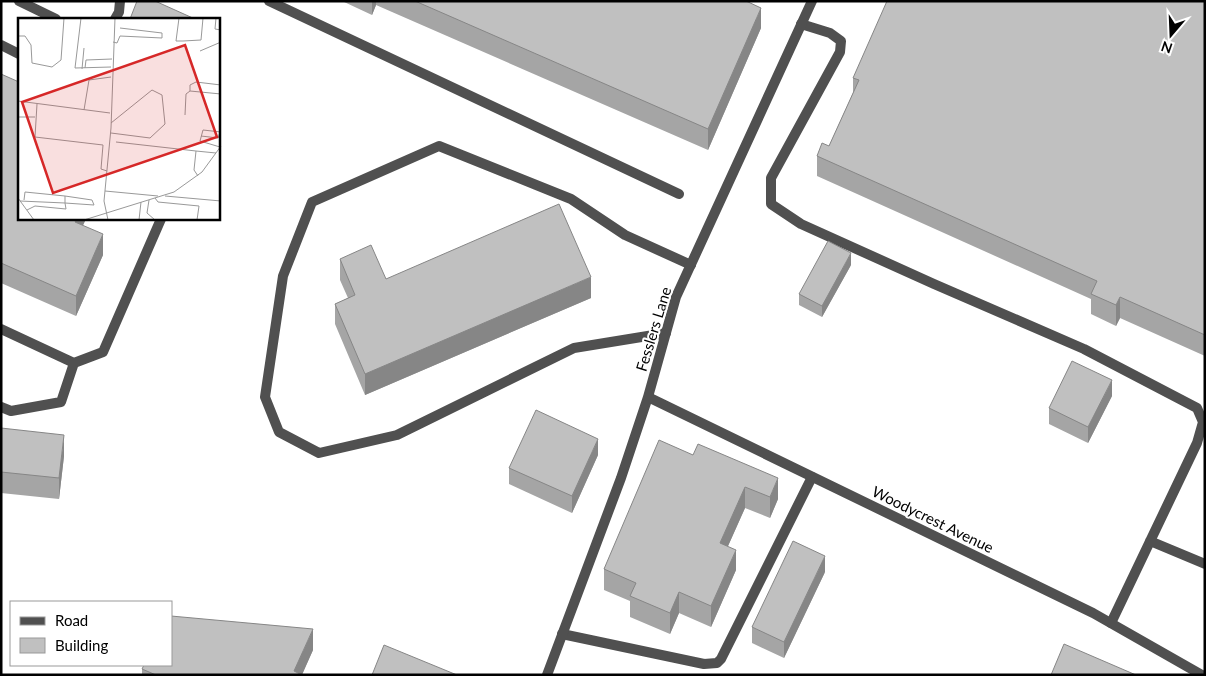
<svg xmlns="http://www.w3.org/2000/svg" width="1206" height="676" viewBox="0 0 1206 676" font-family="Lato,sans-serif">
  <rect width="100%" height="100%" fill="#fff"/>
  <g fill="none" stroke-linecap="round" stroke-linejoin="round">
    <path stroke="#505050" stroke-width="10" d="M19,1L56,19
      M269,1L679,194
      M115,19L119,12L120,1
      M801,24L830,33L841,41L840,52L771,178V204L801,224L934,284L1084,349L1197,408L1203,422L1197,443L1111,623
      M1,45L19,54
      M1,329L74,363L103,352L161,219
      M666,333L574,348L397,435L319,453L279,432L265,397L283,276L312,202L439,146L571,199L625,235L691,265
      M1,407L11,411L61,402L74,363
      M1150,541L1205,564
      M562,634L704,664L717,663L721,659L812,477"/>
    <path stroke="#505050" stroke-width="10" d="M648,397L1093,613L1202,675
      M547,675L621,478L648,397L676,297L812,1"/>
  </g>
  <path fill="#a5a5a5" d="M342,1H746L761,28L708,150L376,5L372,15Z
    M1205,1V356L1120,318L1116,326L1091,314V299L817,176V156L829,146L853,93V78Z
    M1,74L83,226L103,255L76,316L1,283Z
    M340,259L386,279L591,298L365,395L335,324V304L348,298L340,280Z
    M851,265L822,317L799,305V294Z
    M1112,396L1088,443L1049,424V408Z
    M1,428L64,456L59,499L1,493Z
    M598,455L572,513L509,484V468Z
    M693,455L778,499L770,518L745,508L728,546L736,570L711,627L679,613L670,634L630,617V601L604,590V569Z
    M825,572L784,658L752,643V627Z
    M313,650L302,674V675H142V669Z"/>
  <path fill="#868686" d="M372,1H376V5L372,15Z
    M761,8V28L708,150V129Z
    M77,219H86L75,243V222Z
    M103,234V255L76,316V296Z
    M851,253V265L822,317V306Z
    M591,277V298L365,395V374Z
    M1120,297V318L1116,326V305Z
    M1112,380V396L1088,443V427Z
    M64,435V456L59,499V478Z
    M598,439V455L572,513V496Z
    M778,478V499L770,518V497Z
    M745,487V508L720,564V543Z
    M736,550V570L711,627V606Z
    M825,556V572L784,658V642Z
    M679,592V613L670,634V613Z
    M313,629V650L302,675L294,671Z"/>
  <path fill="#c0c0c0" stroke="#868686" d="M137,1H155L195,19H130Z
    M415,1H746L761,8L708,129Z
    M887,1H1205V335L1120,297L1116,305L1091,294L1097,281L817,156L822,143L829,146L859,80L853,78Z
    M1,74L19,82V219H77L75,222L103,234L76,296L1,263Z
    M559,204L591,277L365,374L335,304L355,295L340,259L371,245L386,279Z
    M828,241L851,253L822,306L799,294Z
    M1072,361L1112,380L1088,427L1049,408Z
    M536,410L598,439L572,496L509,468Z
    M1,428L64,435L59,478L1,472Z
    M659,440L693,455L698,444L778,478L770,497L745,487L720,543L736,550L711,606L679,592L670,613L630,596L636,583L604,569Z
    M793,541L825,556L784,642L752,627Z
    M171,616L313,629L294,671L302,675H156L142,669L144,665H171Z
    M1064,644L1136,675H1051Z
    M384,645L457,675H372Z"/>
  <g text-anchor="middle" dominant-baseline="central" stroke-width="4" stroke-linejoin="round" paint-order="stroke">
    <g font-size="15" fill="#000" stroke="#fff">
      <text transform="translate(653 329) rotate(-73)">Fesslers Lane</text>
      <text transform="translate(933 519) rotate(26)">Woodycrest Avenue</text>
    </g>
  </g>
  <g transform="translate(18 18)">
    <rect width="202" height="202" fill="#fff"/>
    <path fill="none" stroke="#999" stroke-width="1" d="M63,0L57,50L93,49M161,0L158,23H165L183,22L185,0M198,0L197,11L203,12M0,18H7L13,27L14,45M95,24L99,25L102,18L144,20V15L102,10M182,33L203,24M14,45L34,49L43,42L46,0M67,50L68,42L94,41M64,51L66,30M172,73V67L178,64L203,67M0,83L92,95M19,86L17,119L85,127L83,151L89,153M66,92L71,62L93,59M167,97L168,76L172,73L203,76M0,99H17M93,115L132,120L147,106L144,77L134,72L93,105M183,118L200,120L202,114M98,124L178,133M202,129L182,123L185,112L203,114M180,158L176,152L178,133L198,135M87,173L140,178M147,178L203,183M0,180L16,202M137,180L140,184L181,188L179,202M6,182L7,174L47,178V185L76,187L74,182L47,178M131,182L129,195L137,202M2,183L47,185L48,191L17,188L9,192M66,202L156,174L184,154L203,128M90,202L86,183L93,110L97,0M121,202L123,184"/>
    <path fill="#d62828" fill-opacity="0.15" stroke="#d62828" stroke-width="2.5" d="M167,27L199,119L35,175L4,84Z"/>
    <rect width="202" height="202" fill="none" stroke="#000" stroke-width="2.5"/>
  </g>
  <rect width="1206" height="676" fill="none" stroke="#000000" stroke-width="5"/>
  <rect x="10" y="601" width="162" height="65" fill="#ffffff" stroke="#999999"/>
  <rect x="20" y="617" width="25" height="8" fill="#505050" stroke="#999999"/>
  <text x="55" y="626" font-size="15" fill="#000000">Road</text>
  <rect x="20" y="638" width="25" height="15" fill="#c0c0c0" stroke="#999999"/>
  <text x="55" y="651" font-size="15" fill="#000000">Building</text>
  <g transform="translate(1171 35) rotate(199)" stroke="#ffffff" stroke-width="4" paint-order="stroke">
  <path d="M0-4L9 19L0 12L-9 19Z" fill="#000000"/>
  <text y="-8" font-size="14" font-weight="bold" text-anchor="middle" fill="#000000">N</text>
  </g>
</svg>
